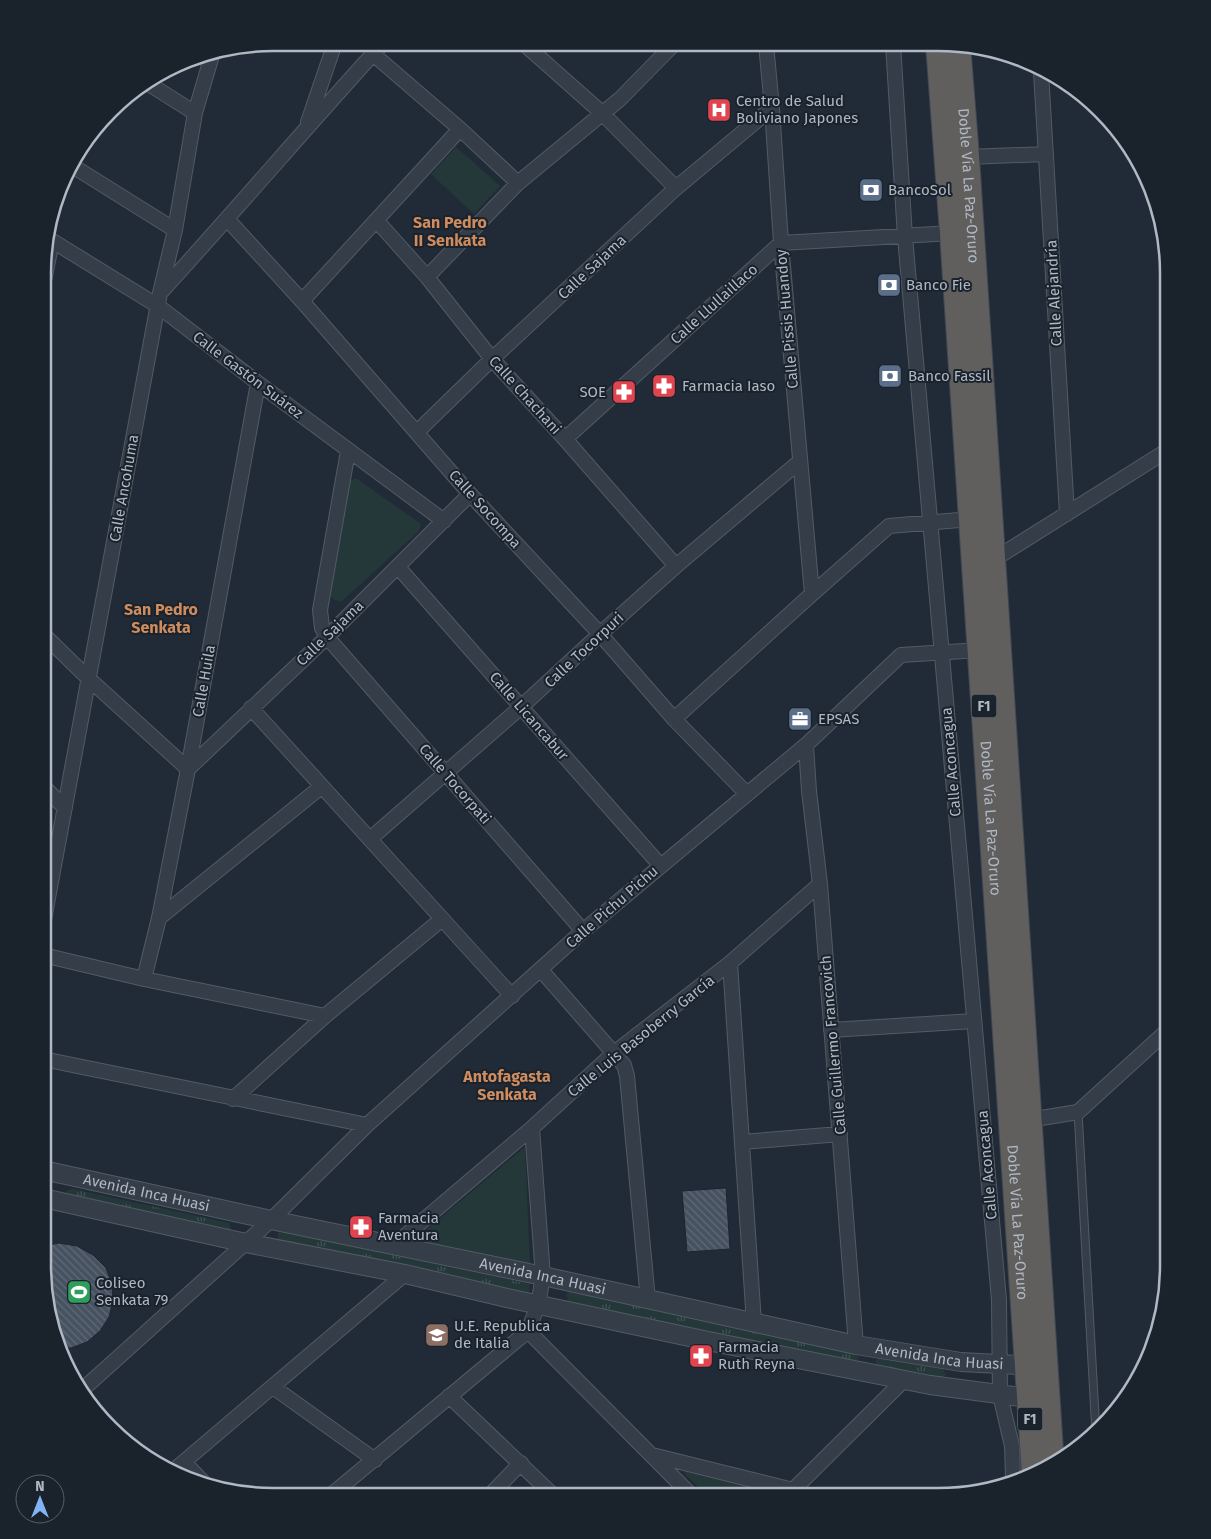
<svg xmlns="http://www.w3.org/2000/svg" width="1211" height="1539" viewBox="0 0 1211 1539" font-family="'Fira Sans',sans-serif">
  <defs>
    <pattern id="grass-tufts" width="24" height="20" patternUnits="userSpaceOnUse" patternTransform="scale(1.25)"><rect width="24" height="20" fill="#243839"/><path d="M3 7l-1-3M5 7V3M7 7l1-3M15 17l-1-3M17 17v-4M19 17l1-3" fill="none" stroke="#415354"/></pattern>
    <pattern id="building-back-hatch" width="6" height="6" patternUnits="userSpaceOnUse" patternTransform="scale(1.25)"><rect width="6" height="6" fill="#475261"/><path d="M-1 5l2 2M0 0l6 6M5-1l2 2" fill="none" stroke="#5f6976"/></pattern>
  </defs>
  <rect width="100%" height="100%" fill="#212b37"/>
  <path fill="url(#grass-tufts)" d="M73,1189L229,1223L231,1229L227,1232L68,1196L66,1193L68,1190Z
    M283,1232L529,1284L530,1291L526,1293L280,1241L277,1237L279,1233Z
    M573,1291L856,1352L859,1358L854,1362L569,1302L566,1294Z
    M881,1357L943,1369L946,1376L941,1379L880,1368L875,1361Z"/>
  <path fill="#243839" d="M456,147L500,186L474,214L431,174Z
    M356,478L421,524L419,531L341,602L333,599L329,594L349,481Z
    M525,1147L530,1267L413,1241Z
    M686,1468L768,1491L762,1496H707L684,1473Z"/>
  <path fill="url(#building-back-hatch)" stroke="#1c242e" d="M726,1188L730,1249L687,1252L682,1191Z
    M59,1243L77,1246L93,1255L106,1268L112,1284L113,1301L109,1317L100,1331L87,1342L71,1348H60L50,1326L42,1266L43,1246Z"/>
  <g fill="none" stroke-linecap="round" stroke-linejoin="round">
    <defs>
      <path id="service" d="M1078,1112L1096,1433"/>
      <path id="minor" d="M523,43L602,113L676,188
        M766,44L772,108L781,243L812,594
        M893,44L905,237L999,1300L1000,1395L1012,1446L1013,1478
        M373,54L460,129L518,183
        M1041,72L1067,514
        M149,84L195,113
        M308,122L335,43
        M967,157L1046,154
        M71,165L175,230
        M228,220L302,301L470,494L600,634L674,719L747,794
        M377,221L427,277L492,359L565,439L676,566
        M46,237L158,306L258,383L444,521
        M427,277L518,183L620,99L674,44
        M44,281L52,241
        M161,292C236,210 308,125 383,43
        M302,301L460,129
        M417,432L492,359L676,188L772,108
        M565,439L781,243L952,233
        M348,451L320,610L322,628L327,637L583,931
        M993,560L1168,450
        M398,567L660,865
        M44,635L89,679L188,769L327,637L470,494
        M251,708L512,996
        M674,719L812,594L889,526L971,519
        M806,745L809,791L820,884L856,1345
        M43,786L65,808
        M370,839L521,707L600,634L676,566L799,462
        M159,918L321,787
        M43,925L160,293L175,230L195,113L213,52
        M43,955L144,979L325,1016
        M730,963L754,1323
        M541,970L624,1065L627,1076L648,1300
        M144,979L159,918L188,769L258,383
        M831,1030L974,1021
        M43,1059L367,1125
        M233,1099L325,1016L442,919
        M1029,1120L1078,1112L1168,1030
        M742,1142L840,1134
        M393,1246L532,1128L614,1053L730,963L820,884
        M528,1331L692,1496
        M273,1387L375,1460
        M82,1390L271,1220L367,1125L583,931L806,745L901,655L980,650
        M449,1396L554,1496
        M652,1455L793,1490
        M184,1462L207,1486
        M173,1471L405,1274
        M330,1496L528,1331L538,1305L543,1276L532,1128
        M489,1496L521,1463
        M787,1496L904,1380"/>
      <g id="tertiary">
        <path id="s1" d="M43,1170L271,1220L543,1276L856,1345L961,1362L1037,1366"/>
        <path d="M43,1198L246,1243L405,1274L507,1298L708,1341L930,1385L1029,1398"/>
      </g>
      <g id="trunk">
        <path id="s2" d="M938,44L952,233L1034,1472"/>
        <path id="s3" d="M958,44L967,157L1052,1466"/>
      </g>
    </defs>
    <use href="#service" stroke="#525b65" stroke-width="9"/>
    <use href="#minor" stroke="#525b65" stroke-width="16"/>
    <use href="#tertiary" stroke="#525b65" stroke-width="20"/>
    <use href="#trunk" stroke="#3f4852" stroke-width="26"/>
    <use href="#service" stroke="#353d48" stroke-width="7"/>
    <use href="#minor" stroke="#353d48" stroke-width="14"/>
    <use href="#tertiary" stroke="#353d48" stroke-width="18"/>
    <use href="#trunk" stroke="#605f5d" stroke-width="24"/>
  </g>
  <defs>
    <symbol id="hospital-square" viewBox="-11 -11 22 22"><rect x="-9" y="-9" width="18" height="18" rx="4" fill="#e0444e" stroke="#1a222c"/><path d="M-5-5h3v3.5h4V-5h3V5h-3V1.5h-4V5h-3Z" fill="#fff"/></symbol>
    <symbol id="bank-square" viewBox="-11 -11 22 22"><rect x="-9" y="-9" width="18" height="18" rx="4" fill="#5c6f8a" stroke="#1a222c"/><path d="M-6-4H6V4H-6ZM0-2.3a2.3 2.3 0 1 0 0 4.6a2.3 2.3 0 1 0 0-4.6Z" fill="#fff"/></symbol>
    <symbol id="pharmacy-square" viewBox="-11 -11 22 22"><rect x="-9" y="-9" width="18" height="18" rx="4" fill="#e0444e" stroke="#1a222c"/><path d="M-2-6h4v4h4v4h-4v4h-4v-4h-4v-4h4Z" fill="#fff"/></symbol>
    <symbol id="office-square" viewBox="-11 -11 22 22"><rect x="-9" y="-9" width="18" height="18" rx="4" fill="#5c6f8a" stroke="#1a222c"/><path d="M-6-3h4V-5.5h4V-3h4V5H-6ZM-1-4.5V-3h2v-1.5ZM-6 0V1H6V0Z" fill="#fff"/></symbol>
    <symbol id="stadium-square" viewBox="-11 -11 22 22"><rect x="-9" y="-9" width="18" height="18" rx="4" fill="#2e9e5b" stroke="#1a222c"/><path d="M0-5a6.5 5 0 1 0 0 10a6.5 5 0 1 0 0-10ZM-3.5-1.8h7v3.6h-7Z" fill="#fff"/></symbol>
    <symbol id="school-square" viewBox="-11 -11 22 22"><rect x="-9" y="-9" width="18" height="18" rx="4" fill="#8d6e63" stroke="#1a222c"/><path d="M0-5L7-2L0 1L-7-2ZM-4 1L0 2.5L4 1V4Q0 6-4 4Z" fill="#fff"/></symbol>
  </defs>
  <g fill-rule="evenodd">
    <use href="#hospital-square" x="705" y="96" width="28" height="28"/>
    <use href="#bank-square" x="857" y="176" width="28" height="28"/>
    <use href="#bank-square" x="875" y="271" width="28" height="28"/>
    <use href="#bank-square" x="876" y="362" width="28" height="28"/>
    <use href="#pharmacy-square" x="650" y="372" width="28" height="28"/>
    <use href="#pharmacy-square" x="610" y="378" width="28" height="28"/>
    <use href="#office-square" x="786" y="705" width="28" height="28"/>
    <use href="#pharmacy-square" x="347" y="1213" width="28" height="28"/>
    <use href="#stadium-square" x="65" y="1278" width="28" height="28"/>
    <use href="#school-square" x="423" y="1321" width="28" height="28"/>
    <use href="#pharmacy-square" x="687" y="1342" width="28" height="28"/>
  </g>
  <g text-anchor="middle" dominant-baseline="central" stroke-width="4" stroke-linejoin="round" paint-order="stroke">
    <g fill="#1a222c" stroke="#828b96" stroke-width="1">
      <rect x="971.5" y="694.5" width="25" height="23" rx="4"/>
      <rect x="1017.5" y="1407.5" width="25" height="23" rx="4"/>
    </g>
    <g font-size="14" font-weight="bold" fill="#afb8c4">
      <text x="984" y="706">F1</text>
      <text x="1030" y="1419">F1</text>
    </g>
    <g font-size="15" fill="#afb8c4" stroke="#1a222c" text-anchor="start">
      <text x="736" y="101">Centro de Salud<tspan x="736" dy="17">Boliviano Japones</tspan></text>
      <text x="888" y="190">BancoSol</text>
      <text x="906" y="285">Banco Fie</text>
      <text x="908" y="376">Banco Fassil</text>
      <text x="682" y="386">Farmacia Iaso</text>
      <text x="606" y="392" text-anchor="end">SOE</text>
      <text x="818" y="719">EPSAS</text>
      <text x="378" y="1218">Farmacia<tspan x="378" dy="17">Aventura</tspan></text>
      <text x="96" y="1283">Coliseo<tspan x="96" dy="17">Senkata 79</tspan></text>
      <text x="454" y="1326">U.E. Republica<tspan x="454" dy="17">de Italia</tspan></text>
      <text x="718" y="1347">Farmacia<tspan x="718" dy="17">Ruth Reyna</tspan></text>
    </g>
    <g font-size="15" fill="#afb8c4" stroke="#1a222c">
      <text stroke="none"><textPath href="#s3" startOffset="142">Doble Vía La Paz-Oruro</textPath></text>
      <text transform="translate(592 267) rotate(-43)">Calle Sajama</text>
      <text transform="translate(1054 293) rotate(-93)">Calle Alejandría</text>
      <text transform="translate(714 304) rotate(-42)">Calle Llullaillaco</text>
      <text transform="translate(787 319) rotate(-95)">Calle Pissis Huandoy</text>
      <text transform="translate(248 375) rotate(37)">Calle Gastón Suárez</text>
      <text transform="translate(525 395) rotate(48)">Calle Chachani</text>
      <text transform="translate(124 488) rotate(-80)">Calle Ancohuma</text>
      <text transform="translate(485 509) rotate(48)">Calle Socompa</text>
      <text transform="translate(330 633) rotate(-44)">Calle Sajama</text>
      <text transform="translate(584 650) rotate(-43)">Calle Tocorpuri</text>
      <text transform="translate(204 681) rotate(-80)">Calle Huila</text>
      <text transform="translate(529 716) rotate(49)">Calle Licancabur</text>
      <text transform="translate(951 762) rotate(-95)">Calle Aconcagua</text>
      <text transform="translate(455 784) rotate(49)">Calle Tocorpati</text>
      <text stroke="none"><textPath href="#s2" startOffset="776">Doble Vía La Paz-Oruro</textPath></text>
      <text transform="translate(612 907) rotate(-41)">Calle Pichu Pichu</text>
      <text transform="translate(641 1036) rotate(-39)">Calle Luis Basoberry García</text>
      <text transform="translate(833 1045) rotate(-95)">Calle Guillermo Francovich</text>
      <text transform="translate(987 1165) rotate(-95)">Calle Aconcagua</text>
      <text stroke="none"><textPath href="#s1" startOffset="106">Avenida Inca Huasi</textPath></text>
      <text stroke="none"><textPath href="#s2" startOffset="1181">Doble Vía La Paz-Oruro</textPath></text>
      <text stroke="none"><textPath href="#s1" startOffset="511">Avenida Inca Huasi</textPath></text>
      <text stroke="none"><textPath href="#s1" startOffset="916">Avenida Inca Huasi</textPath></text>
    </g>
    <g font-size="16" font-weight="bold" fill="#cf8c5f" stroke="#1a222c">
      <text x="450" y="222">San Pedro<tspan x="450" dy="18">II Senkata</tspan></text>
      <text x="161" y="609">San Pedro<tspan x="161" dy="18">Senkata</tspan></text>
      <text x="507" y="1076">Antofagasta<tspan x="507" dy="18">Senkata</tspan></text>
    </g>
  </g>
  <path d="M0 0H1211V1539H0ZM273 51H938A222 222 0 0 1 1160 273V1266A222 222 0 0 1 938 1488H273A222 222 0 0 1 51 1266V273A222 222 0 0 1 273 51Z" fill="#1a222c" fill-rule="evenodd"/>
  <path fill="none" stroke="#afb8c4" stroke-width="2.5" d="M273 51H938A222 222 0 0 1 1160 273V1266A222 222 0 0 1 938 1488H273A222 222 0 0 1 51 1266V273A222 222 0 0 1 273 51Z"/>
  <g transform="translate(40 1499)"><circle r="24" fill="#1a222c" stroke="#565e69"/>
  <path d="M0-4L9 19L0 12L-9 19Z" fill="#84b3f4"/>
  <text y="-8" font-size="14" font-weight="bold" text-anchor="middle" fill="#afb8c4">N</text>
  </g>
</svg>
